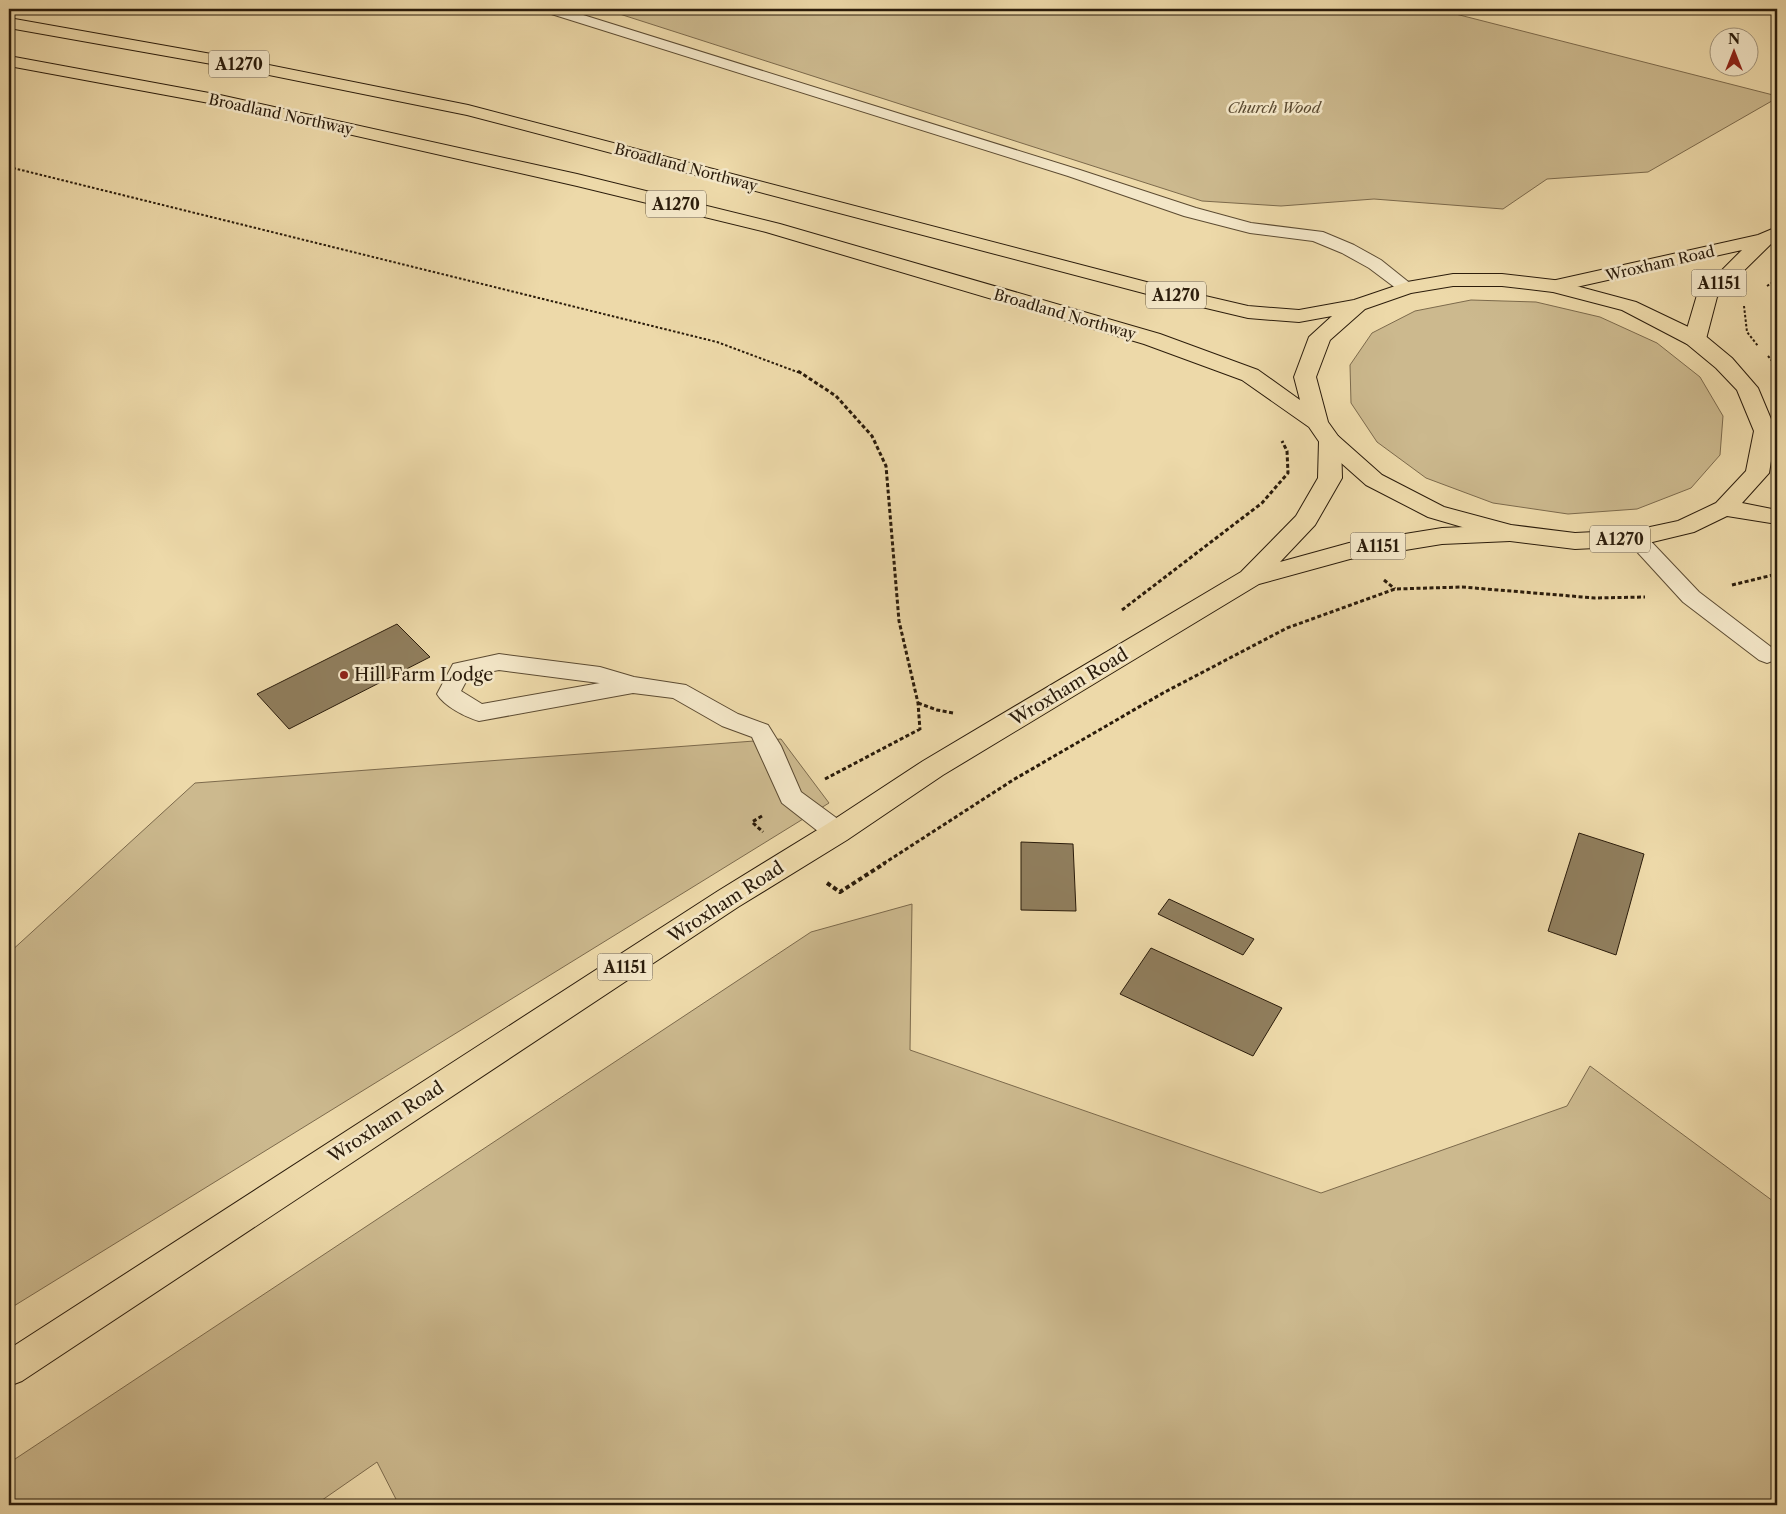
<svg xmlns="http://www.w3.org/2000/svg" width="1786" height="1514" viewBox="0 0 1786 1514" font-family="'Libre Caslon Text',serif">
  <rect width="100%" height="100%" fill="#edd9a9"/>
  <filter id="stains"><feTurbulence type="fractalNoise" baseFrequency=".004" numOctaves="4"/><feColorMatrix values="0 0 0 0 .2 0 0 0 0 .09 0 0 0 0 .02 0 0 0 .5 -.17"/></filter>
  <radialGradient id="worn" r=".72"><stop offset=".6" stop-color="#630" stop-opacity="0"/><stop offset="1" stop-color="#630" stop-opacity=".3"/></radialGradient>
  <path fill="#ccb98e" stroke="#7c6a4c" d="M604,9H1436L1777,96V98L1648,172L1547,179L1503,209L1374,199L1281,206L1202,201Z
    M1471,300L1536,302L1600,317L1657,343L1700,377L1723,416L1720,455L1691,488L1637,509L1568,514L1493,503L1426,478L1377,442L1351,403L1350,365L1372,333L1415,311Z
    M781,739L829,803L9,1309V953L195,783Z
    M912,904L910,1050L1321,1193L1567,1106L1590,1066L1777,1204V1505H399L377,1462L315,1505H9V1463L811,932Z"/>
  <path fill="#907e5d" stroke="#2b1c0b" d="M397,624L430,657L289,729L257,694Z
    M1579,833L1644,854L1616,955L1548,931Z
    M1021,842L1073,844L1076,911L1021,910Z
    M1169,899L1254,939L1243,955L1158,914Z
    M1151,948L1282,1008L1253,1056L1120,994Z"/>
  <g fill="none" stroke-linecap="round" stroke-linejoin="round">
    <defs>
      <path id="service" d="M543,9H564L1080,170L1196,208L1251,223L1323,232L1354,245L1381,260L1416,288L1413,292L1407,293L1401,292L1369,268L1342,253L1313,241L1250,233L1184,216L1068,176L545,12Z
        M1636,531L1643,533L1699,592L1775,650L1777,653L1775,660L1767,663L1759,660L1683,602L1629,543L1625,538L1629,533Z
        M499,654L600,667L634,677L686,685L738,714L768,725L781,746L801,792L846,825L849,832L846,839L837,841L828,839L782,803L752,737L722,726L673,698L633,693L479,721C465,717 444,706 437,694L453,664ZM499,670L599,683H600L482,704L461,691L469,676Z"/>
      <path id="primary" d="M1777,227V241L1772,243L1717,297L1706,339L1703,344L1695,345L1687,344L1684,339L1697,295L1742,250L1554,292L1547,290L1544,286L1547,282L1758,235Z
        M1330,434L1338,436L1341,441L1342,478L1315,525L1280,562L1349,543L1442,528L1510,525L1519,528L1522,533L1519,538L1510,541L1442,544L1350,559L1259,584L943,775L847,840L738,907L22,1381L9,1386V1349L718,891L827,824L923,761L1241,572L1296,516L1318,478L1319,441L1322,436Z"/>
      <path id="trunk" d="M9,18L234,58L468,105L1158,285L1248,306L1299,310L1354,300L1407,282L1453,274H1502L1554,280L1636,302L1703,334L1732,358L1758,388L1776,431L1769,473L1742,503L1777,510V524L1727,516L1694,532L1636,546L1575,549L1510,541L1428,517L1366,485L1322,446L1309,427L1242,380L1144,344L766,232L577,186L220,105L9,66V56L220,95L577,174L780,224L1160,334L1258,370L1300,400L1294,377L1309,337L1332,316L1299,322L1248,318L1147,294L467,115L234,68L9,28ZM1453,286H1502L1553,292L1622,310L1687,344L1716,368L1737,390L1754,431L1746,471L1716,503L1678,521L1636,530L1575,533L1511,525L1444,507L1382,475L1338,436L1328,422L1316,377L1330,340L1365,309L1411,293Z"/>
    </defs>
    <use href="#service" stroke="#5c4b32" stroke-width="2"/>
    <use href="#primary" stroke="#2b1c0b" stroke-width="2"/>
    <use href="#trunk" stroke="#2b1c0b" stroke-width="2"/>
    <path stroke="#2b1c0b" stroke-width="2" stroke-dasharray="2.5 2" stroke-linecap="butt" d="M9,167L717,342L800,373
      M1767,286L1777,280
      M1744,306L1747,332L1758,346
      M1768,356L1777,367"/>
    <path stroke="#2b1c0b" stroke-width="3" stroke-dasharray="4 2.5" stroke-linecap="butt" d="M798,371L836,396L872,436L886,466L899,621L918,703L920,730
      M1384,580L1395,589
      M1732,585L1777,574
      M1122,610L1262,503L1288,473L1287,451L1282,441
      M918,703L937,710L953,713
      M825,779L920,729
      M762,816L752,822L763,832
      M883,864L1013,780L1163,693L1287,628L1395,589L1462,587L1595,598L1645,597"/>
    <path stroke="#2b1c0b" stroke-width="4" stroke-dasharray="4.5 3" stroke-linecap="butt" d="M827,883L840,892L885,863"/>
    <use href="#service" fill="#f3e6c7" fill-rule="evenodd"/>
    <use href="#primary" fill="#edd9a9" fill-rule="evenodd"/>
    <use href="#trunk" fill="#edd9a9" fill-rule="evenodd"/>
  </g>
  <circle fill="#8f2418" stroke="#f3e6c7" stroke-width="2" cx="344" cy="675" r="5"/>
  <g text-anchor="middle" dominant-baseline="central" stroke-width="5" stroke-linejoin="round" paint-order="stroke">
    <g font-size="15" font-style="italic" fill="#5b4b32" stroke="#f3e6c7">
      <text x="1274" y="107">Church Wood</text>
    </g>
    <g font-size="15" fill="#2b1c0b" stroke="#f3e6c7">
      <text transform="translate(281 114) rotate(12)">Broadland Northway</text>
      <text transform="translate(686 167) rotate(15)">Broadland Northway</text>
      <text transform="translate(1660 263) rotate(-13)">Wroxham Road</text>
      <text transform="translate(1065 314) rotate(16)">Broadland Northway</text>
    </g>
    <g fill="#f3e6c7" stroke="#675943" stroke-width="1">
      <rect x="209" y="50.5" width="60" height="27" rx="4"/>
      <rect x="646" y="190.5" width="60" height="27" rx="4"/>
      <rect x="1691.5" y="269.5" width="55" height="27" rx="4"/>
      <rect x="1146" y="281.5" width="60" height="27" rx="4"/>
      <rect x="1590" y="525.5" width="60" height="27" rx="4"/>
      <rect x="1350.5" y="532.5" width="55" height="27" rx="4"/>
      <rect x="597.5" y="953.5" width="55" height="27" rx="4"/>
    </g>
    <g font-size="16" font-weight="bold" fill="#2b1c0b">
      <text x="239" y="64">A1270</text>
      <text x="676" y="204">A1270</text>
      <text x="1719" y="283">A1151</text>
      <text x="1176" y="295">A1270</text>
      <text x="1620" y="539">A1270</text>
      <text x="1378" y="546">A1151</text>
      <text x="625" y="967">A1151</text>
    </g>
    <g font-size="18" fill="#2b1c0b" stroke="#f3e6c7" text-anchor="start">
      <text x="354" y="675">Hill Farm Lodge</text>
    </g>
    <g font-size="18" fill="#2b1c0b" stroke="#f3e6c7">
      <text transform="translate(1069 687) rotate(-31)">Wroxham Road</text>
      <text transform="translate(726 902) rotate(-33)">Wroxham Road</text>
      <text transform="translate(386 1122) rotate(-33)">Wroxham Road</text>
    </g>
  </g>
  <rect width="1786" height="1514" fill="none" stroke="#edd9a9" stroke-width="30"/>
  <rect x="10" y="10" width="1766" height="1494" fill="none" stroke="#2b1c0b" stroke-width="2.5"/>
  <rect x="15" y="15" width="1756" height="1484" fill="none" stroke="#2b1c0b"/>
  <g transform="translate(1734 52)"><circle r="24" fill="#f3e6c7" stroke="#a3957c"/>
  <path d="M0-4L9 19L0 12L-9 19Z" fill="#8f2418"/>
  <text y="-8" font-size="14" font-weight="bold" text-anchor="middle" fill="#2b1c0b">N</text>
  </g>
  <rect width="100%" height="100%" filter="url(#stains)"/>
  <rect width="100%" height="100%" fill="url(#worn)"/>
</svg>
